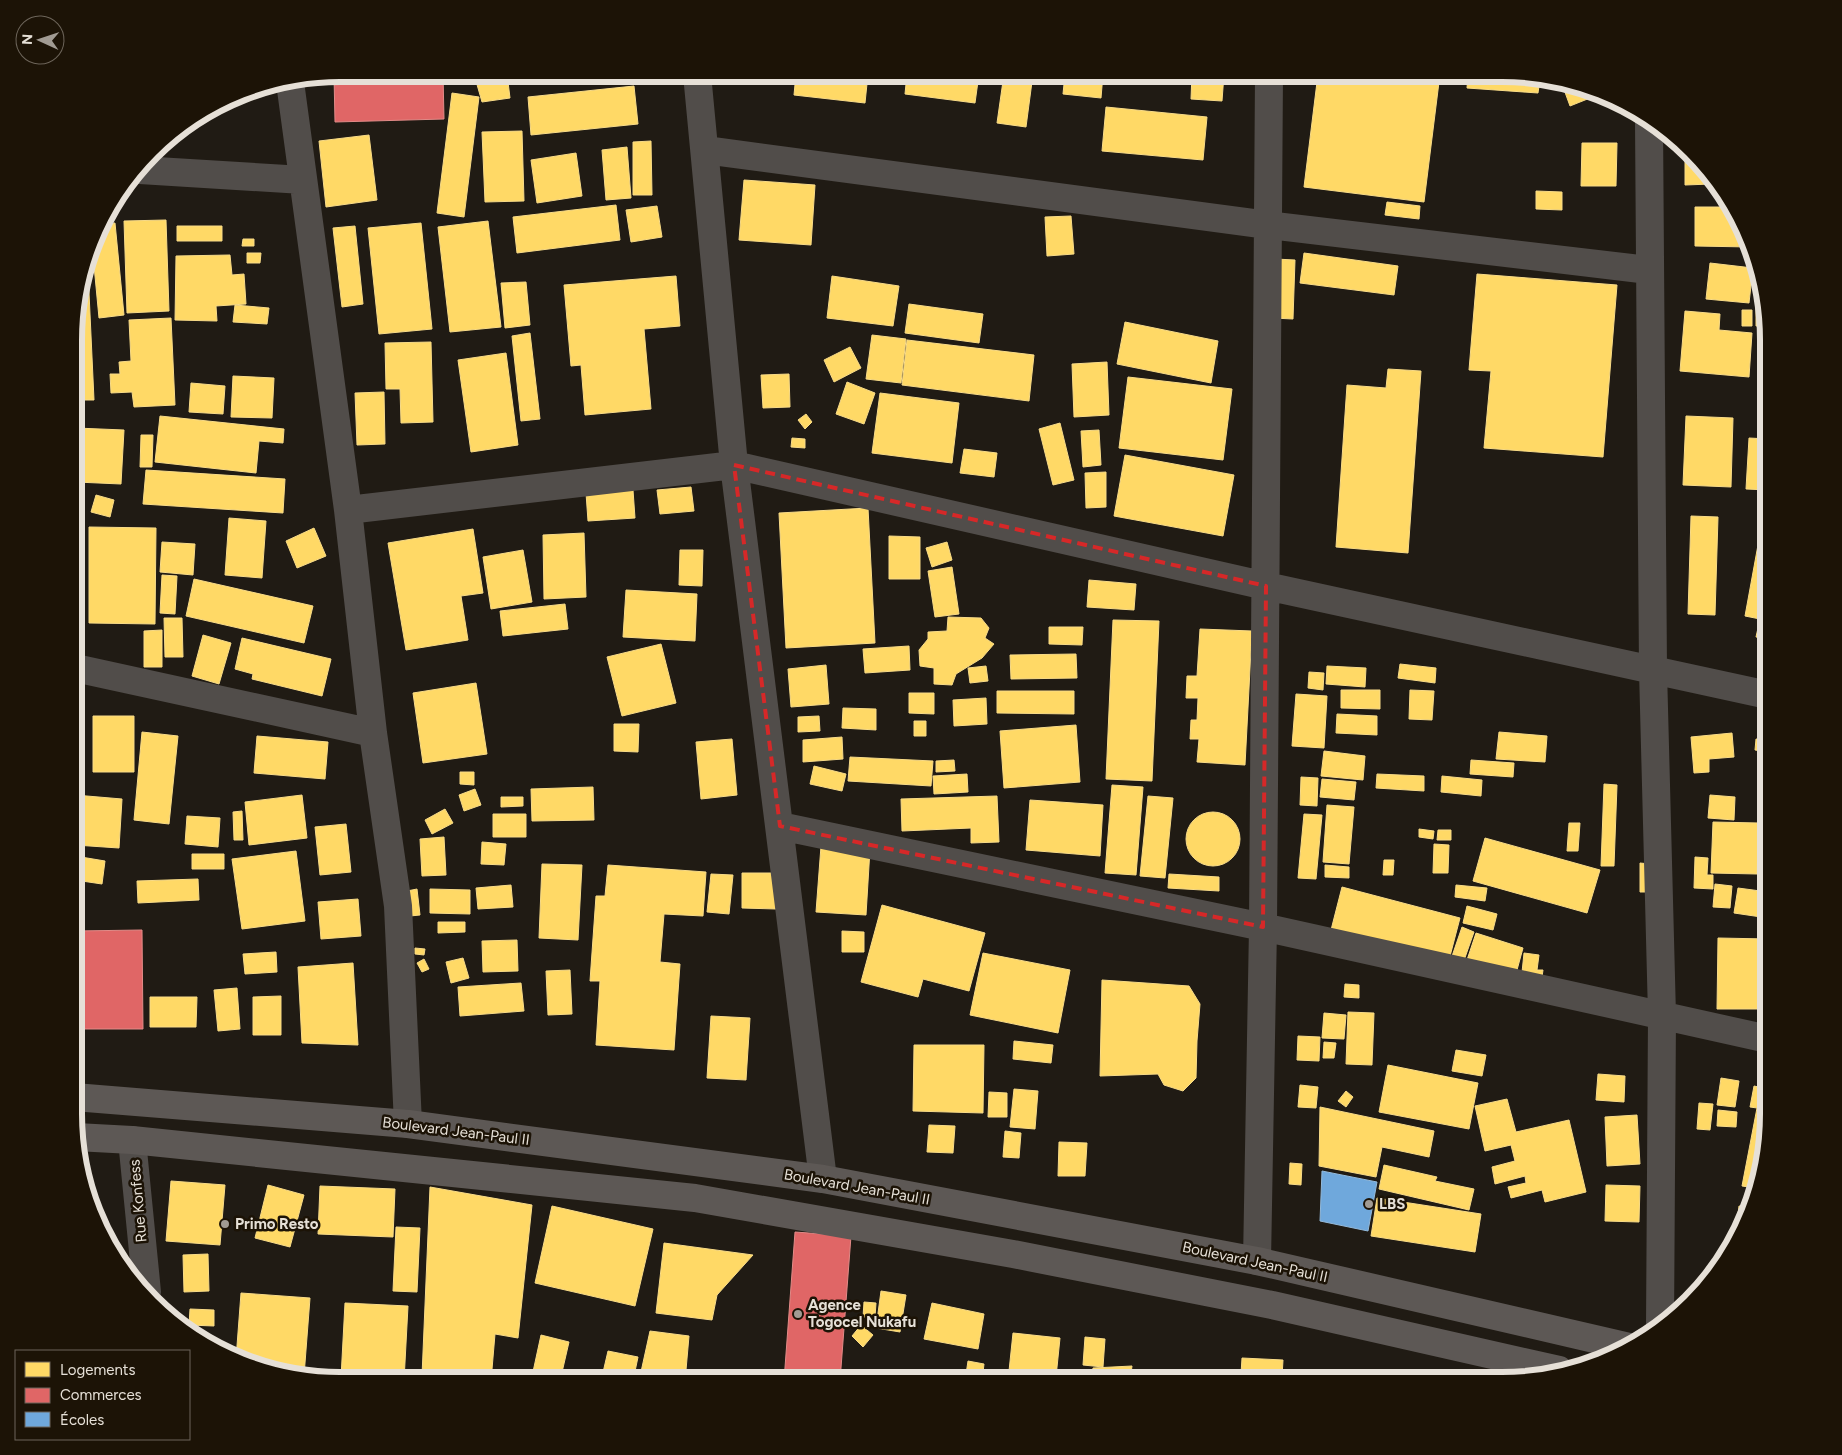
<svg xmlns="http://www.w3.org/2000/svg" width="1842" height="1455" viewBox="0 0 1842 1455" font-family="Figtree,sans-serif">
  <rect width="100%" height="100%" fill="#201b14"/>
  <path fill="#ffd966" stroke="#f8db88" d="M474,74H507L510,98L482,102Z
    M796,74H868L865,103L794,95Z
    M907,74H979L975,103L905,94Z
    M1004,74H1033L1026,127L997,123Z
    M1065,74H1103L1101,98L1063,94Z
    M1192,74H1224L1222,101L1191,99Z
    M1318,74H1440L1424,202L1304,187Z
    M1468,74H1519L1540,79L1538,93L1467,88Z
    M1562,84L1588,90L1590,98L1570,106Z
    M634,86L638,124L531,135L528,97Z
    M452,93L479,97L464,217L437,213Z
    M1106,107L1207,117L1203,160L1102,151Z
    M522,131L524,201L485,202L482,132Z
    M369,135L377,200L326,207L319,141Z
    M651,141L652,195H633V142Z
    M1582,143H1617L1616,186H1581Z
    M627,147L631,198L606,200L602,150Z
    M1685,150L1711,184L1685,185Z
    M576,153L582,196L537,203L531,160Z
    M744,180L815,185L811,245L739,240Z
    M1536,191L1562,192V210L1536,209Z
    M1387,202L1420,206L1419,219L1385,215Z
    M616,205L620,240L517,253L513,217Z
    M657,206L662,237L631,242L626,210Z
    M1695,207H1729L1741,223L1750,247L1695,246Z
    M1071,216L1074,254L1047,256L1045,217Z
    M166,220L169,311L127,313L124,221Z
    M488,221L501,327L450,332L438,227Z
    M115,223L124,315L99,318L93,255L104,224Z
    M421,223L432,329L379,334L368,228Z
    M177,226H222V241H177Z
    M355,226L363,304L342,307L333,228Z
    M243,239H254V246H242Z
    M247,253H261L260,263H247Z
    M1304,253L1398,266L1394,295L1300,283Z
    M230,255L232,275L244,274L246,304L216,306L217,321L175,320L176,256Z
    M1275,259L1295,260L1293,319L1273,318Z
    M1710,263L1753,268L1749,303L1706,299Z
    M88,271L94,400H76V305Z
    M1477,274L1617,285L1603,457L1484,448L1491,371L1469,370Z
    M676,276L680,326L644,329L651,409L585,415L581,365L571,366L564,285Z
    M832,276L899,286L893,326L827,318Z
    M526,282L530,325L505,328L501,283Z
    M909,304L983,314L979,343L905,333Z
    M1756,304H1763L1766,326H1756Z
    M235,305L269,308L267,324L233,322Z
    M1742,310H1752V326H1742Z
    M1685,311L1720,314L1719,330L1752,333L1749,377L1680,371Z
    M171,318L175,405L134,407L132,392L111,393L110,374H120L119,362L131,361L129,320Z
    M1125,322L1218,341L1211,383L1117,364Z
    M530,333L540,419L521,421L512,336Z
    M872,335L906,339L901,383L866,379Z
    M907,340L1034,355L1029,401L902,385Z
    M431,342L433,422L401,423L400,389H386L385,343Z
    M850,347L861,368L834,382L824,360Z
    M506,353L518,445L471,452L458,360Z
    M1107,362L1109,415L1074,417L1072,364Z
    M1388,369L1421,371L1408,553L1336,547L1347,385L1386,388Z
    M789,374L790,407L763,408L761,375Z
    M233,376L274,378L272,418L231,417Z
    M1128,377L1232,389L1223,460L1119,448Z
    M847,382L875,393L864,424L836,414Z
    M191,383L225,386L223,414L189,412Z
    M384,392L385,444L357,445L355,393Z
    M880,393L959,403L952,463L872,453Z
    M806,414L812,422L805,429L798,420Z
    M160,416L284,429L283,443L259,441L256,473L155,462Z
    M1686,416L1733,418L1731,487L1683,485Z
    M1060,423L1074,480L1053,485L1039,429Z
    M76,428L124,430L121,484L76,482Z
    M1099,430L1101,465L1083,467L1081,431Z
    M141,435H153L152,467H140Z
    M792,438L805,439V448L791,447Z
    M1749,438L1768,439V490L1746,489Z
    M964,449L997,453L994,477L960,473Z
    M1125,455L1234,475L1223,536L1114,516Z
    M146,470L285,479L283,513L143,504Z
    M1106,472V507L1086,508L1085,473Z
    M691,487L694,511L660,514L657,490Z
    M633,490L635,518L588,521L586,493Z
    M96,495L114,500L110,517L91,512Z
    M868,508L875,643L786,648L779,513Z
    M1691,516L1718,517L1715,615L1688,614Z
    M229,518L266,521L262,578L225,575Z
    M89,527L156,528L155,624L89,623Z
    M314,528L326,556L297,568L286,541Z
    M473,529L483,593L461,596L468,640L406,650L388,543Z
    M584,533L586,597L544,599L543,535Z
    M1760,534L1768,535V639L1756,637L1760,619L1745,616Z
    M889,536L920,537V579H889Z
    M162,542L195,544L193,575L160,572Z
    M947,542L952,560L932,567L926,548Z
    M523,550L532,602L491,609L483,557Z
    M680,550H703L702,586L679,585Z
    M952,567L959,614L935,617L928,571Z
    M162,575L177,576L175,614L160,613Z
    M194,579L313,606L304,643L186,616Z
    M1089,580L1136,584L1134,610L1087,607Z
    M626,590L697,594L695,641L623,637Z
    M565,604L568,629L503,636L500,611Z
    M948,617L981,618L989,628L985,638L994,644L982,658L956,674L952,685L934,684V668L920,666L919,650L928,639V632L947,631Z
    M164,618H182L183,657H165Z
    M1113,620L1159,621L1152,781L1106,779Z
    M1049,627H1083L1082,645L1049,644Z
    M1200,629L1252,631L1245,765L1197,762L1199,739H1190L1191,720H1197L1198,698H1186L1187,676H1197Z
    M162,630V667H144V631Z
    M203,635L231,643L219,684L192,676Z
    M242,638L331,659L322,696L252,679L253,674L235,669Z
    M661,644L676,703L622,716L607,657Z
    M909,646L910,670L865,673L863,649Z
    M1076,654L1077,678L1011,679L1010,655Z
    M1400,664L1436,668L1435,683L1398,678Z
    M826,665L829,704L791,707L788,669Z
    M986,666L988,681L970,683L968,668Z
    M1327,666L1366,668L1365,687L1326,684Z
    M1309,672L1324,673L1323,690L1308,688Z
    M476,683L487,754L423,763L413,693Z
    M1341,690H1380V709L1341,708Z
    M1410,690L1434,691L1432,720L1409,719Z
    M997,691H1074V714L997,713Z
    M909,693H934V714L909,713Z
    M1296,694L1327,696L1324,748L1292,746Z
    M986,698L987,724L954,726L953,700Z
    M843,708L876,709V730L842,728Z
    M1337,714L1377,716V735L1336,733Z
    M93,716H134V772H93Z
    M819,716L820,731L798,732V717Z
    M914,721H926V736H914Z
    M614,724H639L638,752L614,751Z
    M1076,725L1080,782L1004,788L1000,731Z
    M142,732L178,736L169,824L134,820Z
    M1499,732L1547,736L1545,762L1496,759Z
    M1732,733L1734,757L1709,759V772L1694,773L1691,737Z
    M257,736L328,742L325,779L254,773Z
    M842,737L843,759L803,762V740Z
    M732,739L737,795L701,799L696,742Z
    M1756,739L1768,740V752L1755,750Z
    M1324,751L1365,756L1363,780L1321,776Z
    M850,757L933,761L931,786L848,781Z
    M954,760L955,771L936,772V761Z
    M1471,760L1514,763L1513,777L1470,774Z
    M814,766L846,774L842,791L810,784Z
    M460,772H474V785L460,784Z
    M967,774L968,792L934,794L933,776Z
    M1377,774L1424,776V791L1376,788Z
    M1442,776L1482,780L1481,796L1441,792Z
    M1301,777L1318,778L1317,806L1300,805Z
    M1322,779L1356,782L1354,800L1320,797Z
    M1761,780H1768L1767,796L1759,795Z
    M1604,784L1617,785L1614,866H1601Z
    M1112,785L1143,787L1136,875L1105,873Z
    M593,787L594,820L532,821L531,789Z
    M475,789L481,805L464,811L459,795Z
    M75,795L122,799L119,848L75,845Z
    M302,795L307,838L249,845L245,802Z
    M1710,795L1735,797L1734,820L1708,818Z
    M997,796L999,842L971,843V828L902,831L901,799Z
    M1148,796L1173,798L1165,878L1140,876Z
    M501,797H523V806L501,807Z
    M1030,800L1103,805L1100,856L1026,850Z
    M1327,805L1354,807L1349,864L1323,862Z
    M445,809L453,823L432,834L425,820Z
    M242,811L243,840H234L233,812Z
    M1186 839a27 27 0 1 1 54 0a27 27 0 1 1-54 0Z
    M493,814H526V837H493Z
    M1304,814L1322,815L1316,879L1298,878Z
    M187,816L220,818L218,847L185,844Z
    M1713,822L1759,823L1757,874L1711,873Z
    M1569,823H1580L1578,851H1567Z
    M346,824L351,872L320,875L315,827Z
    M1419,829L1434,831L1433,839L1419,837Z
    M1438,830H1451V840H1437Z
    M444,837L446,875L422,876L420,839Z
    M1485,838L1600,870L1587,913L1473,881Z
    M482,842L506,844L504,865L481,864Z
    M1434,844L1449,845L1448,873H1433Z
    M821,846L870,849L866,915L816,912Z
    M296,851L305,921L242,929L232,859Z
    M192,854H224V869H192Z
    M75,856L105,861L102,884L75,880Z
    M1695,857L1708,858L1707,875H1713V889L1694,888Z
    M1384,860H1394L1393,875H1383Z
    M1640,863L1650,864L1649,892H1640Z
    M542,864L582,865L578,940L539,938Z
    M608,865L706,872L703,916L664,914L660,962L680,964L674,1050L596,1045L600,981H590L596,896H605Z
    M1325,865L1349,867V878L1325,877Z
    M742,873H776V909L742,908Z
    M711,874L733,875L729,914L707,912Z
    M1169,874L1219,877V891L1168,888Z
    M198,879L199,900L138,903L137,881Z
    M1715,884L1732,886L1730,908L1713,907Z
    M511,885L513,907L478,909L476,888Z
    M1456,885L1487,888L1485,901L1455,897Z
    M1342,887L1460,918L1449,960L1331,930Z
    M1738,888L1768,892V918L1734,913Z
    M417,889L420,915L410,916L407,891Z
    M430,889L470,890V914L430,913Z
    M358,899L361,936L321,939L318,902Z
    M882,905L985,933L969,991L923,979L918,997L861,982Z
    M1467,906L1497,914L1493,930L1463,923Z
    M438,922H465V932L438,933Z
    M1462,927L1474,932L1461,969L1449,965Z
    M842,931L864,932V952H842Z
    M1476,933L1523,948L1514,981L1465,966Z
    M1718,938L1768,939V1009H1717Z
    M517,940L518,971L483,972L482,941Z
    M415,948L425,949L424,955L415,954Z
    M276,952L277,972L245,974L243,954Z
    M983,953L1070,970L1058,1033L970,1015Z
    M1524,953L1539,955L1537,970H1543L1541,984L1521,982Z
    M463,958L469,978L451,983L446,962Z
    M424,959L429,969L422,972L417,963Z
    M353,963L358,1045L302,1043L298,967Z
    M570,970L572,1014L548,1015L546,971Z
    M1102,980L1189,986L1200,1004L1197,1041L1196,1078L1183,1091L1164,1085L1158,1074L1100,1076Z
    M521,983L524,1011L460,1016L458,987Z
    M1345,984L1359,985V998L1344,997Z
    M237,988L240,1029L218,1031L214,990Z
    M281,996V1035H253V997Z
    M150,997H197L196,1027H150Z
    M1348,1012L1374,1013L1372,1065L1346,1064Z
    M1324,1013L1346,1015L1344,1039L1322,1038Z
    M711,1016L750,1018L746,1080L707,1078Z
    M1298,1036L1320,1037L1319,1061L1297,1060Z
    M1014,1041L1053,1045L1051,1063L1013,1059Z
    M1324,1042L1336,1043L1334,1058H1323Z
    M914,1045H984L983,1113L913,1111Z
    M1456,1050L1486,1055L1482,1076L1452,1071Z
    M1388,1065L1478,1083L1469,1129L1379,1112Z
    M1598,1074L1625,1076L1624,1102L1596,1100Z
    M1721,1078L1739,1081L1735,1107L1717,1105Z
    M1300,1085L1318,1087L1316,1108L1298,1107Z
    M1754,1086L1768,1089V1132L1755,1188L1742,1186L1757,1108L1750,1107Z
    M1014,1089L1038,1091L1035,1129L1010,1127Z
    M1346,1091L1353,1097L1346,1107L1338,1101Z
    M989,1092L1007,1093V1117H988Z
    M1507,1099L1516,1132L1569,1120L1586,1192L1545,1202L1542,1190L1511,1198L1508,1187L1526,1183L1525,1176L1495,1184L1492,1167L1515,1161L1511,1145L1485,1151L1475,1106Z
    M1699,1103L1713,1104L1710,1130L1697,1129Z
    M1320,1107L1434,1131L1429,1157L1382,1147L1376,1177L1319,1166Z
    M1718,1110L1737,1112L1736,1127L1717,1126Z
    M1637,1115L1640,1164L1607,1166L1605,1117Z
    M929,1125L955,1126L953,1153L927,1152Z
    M1005,1131L1021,1133L1019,1158L1003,1157Z
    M1059,1142L1087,1143L1085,1176H1058Z
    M1290,1163L1302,1164L1301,1185L1289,1184Z
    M1384,1165L1437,1177L1435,1181L1474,1189L1469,1210L1379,1189Z
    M171,1181L225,1185L220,1245L166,1241Z
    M268,1185L304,1195L290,1247L255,1238Z
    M1606,1185L1640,1186L1639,1222L1605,1221Z
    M320,1186L395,1189L393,1237L318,1234Z
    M430,1187L532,1205L518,1338L495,1334L491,1381L422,1376Z
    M1377,1198L1481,1214L1475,1252L1371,1236Z
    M552,1206L653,1229L635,1306L535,1283Z
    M1739,1206L1750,1207L1748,1217L1739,1231H1736Z
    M396,1227L420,1228L417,1292L393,1291Z
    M664,1243L753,1255L717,1295L712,1320L656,1313Z
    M208,1254L209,1291L184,1292L183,1255Z
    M1696,1283L1706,1284L1695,1297Z
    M881,1291L906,1295L900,1332L876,1328Z
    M241,1293L310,1298L304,1376L236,1359Z
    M864,1302L876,1303L875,1317H863Z
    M345,1303L408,1306L404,1381L341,1378Z
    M932,1303L984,1314L978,1349L924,1339Z
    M190,1309L214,1310V1326L189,1325Z
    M861,1325L873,1335L863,1347L852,1336Z
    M650,1331L689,1336L686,1370L739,1377L738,1381H639Z
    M1013,1333L1060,1338L1056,1377L1009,1371Z
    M541,1335L569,1342L560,1381H531Z
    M1085,1337L1105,1339L1103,1367L1083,1365Z
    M608,1351L638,1357L633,1381H601Z
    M1242,1358L1283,1360L1282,1377L1241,1374Z
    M968,1361L984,1364L982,1381H965Z
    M1132,1366L1130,1381H1091L1093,1368Z
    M1356,1376L1382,1381H1355Z"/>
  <path fill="#e06666" stroke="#e28b88" d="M340,74H443L444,119L335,122L334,75Z
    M142,930L143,1029H75V931Z
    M795,1232L851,1236L840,1381H784Z"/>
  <path fill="#6fa8dc" stroke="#93b9da" d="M1322,1171L1377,1182L1368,1231L1320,1221Z"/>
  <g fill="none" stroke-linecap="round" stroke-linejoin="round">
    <path stroke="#514d4a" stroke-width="28" d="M697,74L734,465L823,1179
      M290,82L348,510L373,733L398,906L408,1124
      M1649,122L1653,670L1662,1015L1660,1327
      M705,150L1268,225L1649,270
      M140,170L303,180
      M348,510L734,465L1266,586L1768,695
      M75,668L373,733
      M780,826L1263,927L1768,1039
      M132,1140L147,1292
      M1257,1261L1263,927L1269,74"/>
    <path stroke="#5d5855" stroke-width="28" d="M74,1097L408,1124L823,1179L1257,1261L1629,1347
      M76,1137L132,1140L695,1198L1013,1254L1272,1305L1559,1370"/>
  </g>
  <path fill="none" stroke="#d62828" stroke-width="4" stroke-dasharray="10 6" stroke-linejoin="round" d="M734,465L1266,586L1263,927L780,826Z"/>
  <g fill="#a19b93" stroke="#1c1306" stroke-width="2">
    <circle cx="1369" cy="1204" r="5"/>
    <circle cx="225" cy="1224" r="5"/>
    <circle cx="798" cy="1314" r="5"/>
  </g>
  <g text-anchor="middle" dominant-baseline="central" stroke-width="5" stroke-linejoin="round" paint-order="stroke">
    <g font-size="15" fill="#e6e0d7" stroke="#1c1306">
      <text transform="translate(456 1131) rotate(7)">Boulevard Jean-Paul II</text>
      <text transform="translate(857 1187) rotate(10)">Boulevard Jean-Paul II</text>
      <text transform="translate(138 1201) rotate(-95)">Rue Konfess</text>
      <text transform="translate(1255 1262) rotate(12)">Boulevard Jean-Paul II</text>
    </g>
    <g font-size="15" font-weight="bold" fill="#e6e0d7" stroke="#1c1306" text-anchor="start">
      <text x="1379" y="1204">LBS</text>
      <text x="235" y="1224">Primo Resto</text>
      <text x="808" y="1305">Agence<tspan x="808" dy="17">Togocel Nukafu</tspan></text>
    </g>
  </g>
  <path d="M0 0H1842V1455H0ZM340 82H1502A258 258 0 0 1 1760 340V1114A258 258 0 0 1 1502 1372H340A258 258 0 0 1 82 1114V340A258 258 0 0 1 340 82Z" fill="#1c1306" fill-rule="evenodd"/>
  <path fill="none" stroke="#e6e0d7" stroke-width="6" d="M340 82H1502A258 258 0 0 1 1760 340V1114A258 258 0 0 1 1502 1372H340A258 258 0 0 1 82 1114V340A258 258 0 0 1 340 82Z"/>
  <rect x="15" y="1350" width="175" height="90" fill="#1c1306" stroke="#6d655a"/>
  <rect x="25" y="1362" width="25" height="15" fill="#ffd966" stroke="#6d655a"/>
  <text x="60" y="1375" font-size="15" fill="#e6e0d7">Logements</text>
  <rect x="25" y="1388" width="25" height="15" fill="#e06666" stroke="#6d655a"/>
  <text x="60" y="1400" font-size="15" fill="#e6e0d7">Commerces</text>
  <rect x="25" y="1412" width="25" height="15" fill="#6fa8dc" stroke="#6d655a"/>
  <text x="60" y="1425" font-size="15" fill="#e6e0d7">Écoles</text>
  <g transform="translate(40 40) rotate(273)"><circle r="24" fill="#1c1306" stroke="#6d655a"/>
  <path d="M0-4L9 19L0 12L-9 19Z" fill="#a19b93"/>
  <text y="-8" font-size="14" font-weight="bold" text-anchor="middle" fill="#e6e0d7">N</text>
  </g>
</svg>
